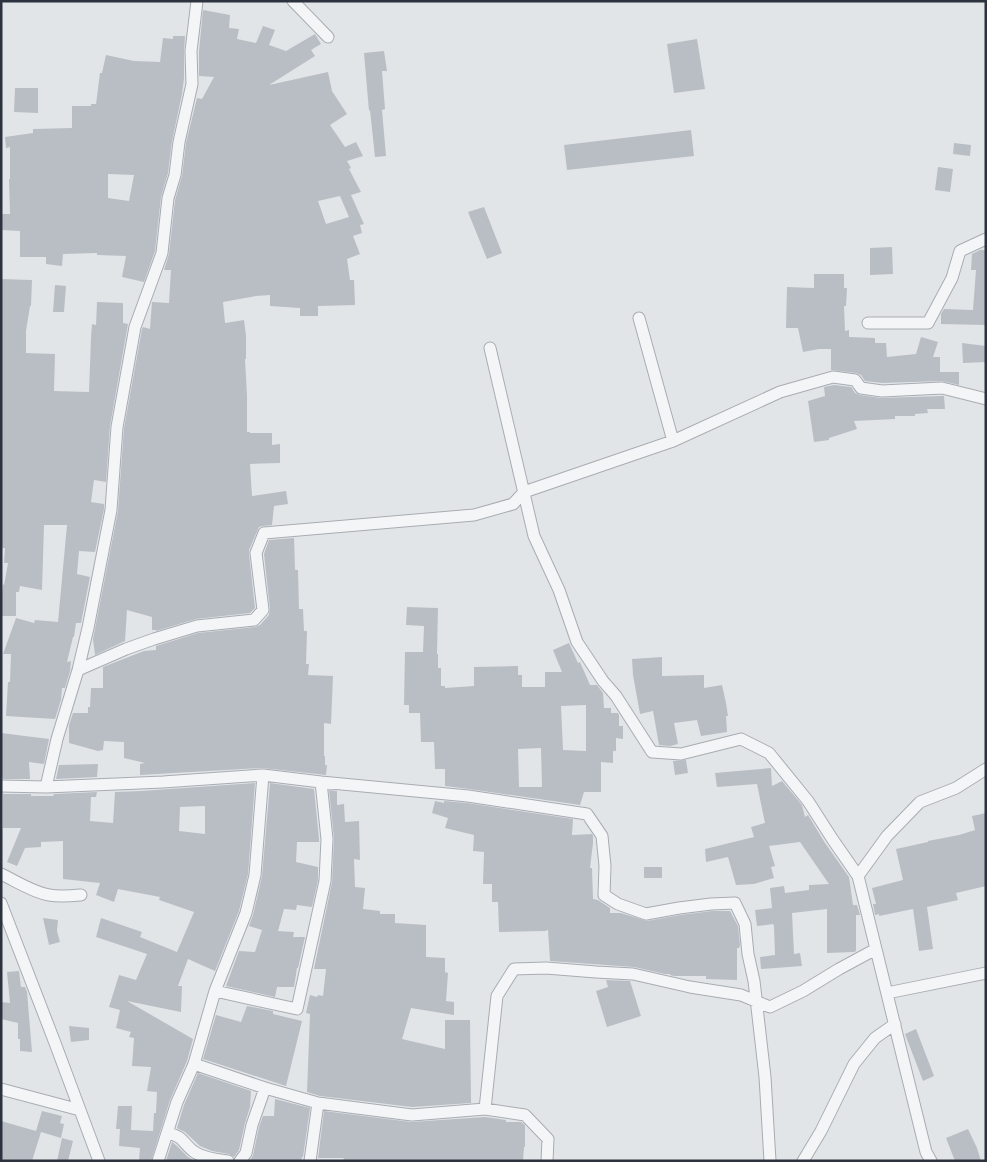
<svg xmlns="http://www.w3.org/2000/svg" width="987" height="1162" viewBox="0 0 987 1162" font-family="Lato,sans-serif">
  <rect width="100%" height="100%" fill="#e2e5e8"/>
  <path fill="#b9bec5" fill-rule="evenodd" d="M203,10L230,15L229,28L239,29L237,39L256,43L263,26L275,30L269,45L286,51L315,34L321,44L311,50L315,56L269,85L328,72L332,91L347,114L330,125L345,147L356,142L363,156L347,161L351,168L349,169L361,192L351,195L364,224L360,225L362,233L353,236L360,254L347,259L350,280H354L355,305L318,306V316H300V308L270,306V295L256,296L223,302L225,323L244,320L246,336V359H245L247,396V432H250V433H272V445L280,444V463L250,464L252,496L286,491L288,504L274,506L272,525L263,526L259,527L249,550V554L255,608L250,613L196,619L156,631V630H152V617L127,610L125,641L95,655L93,639L118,511L124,428L142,329L143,327L150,329L152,302L169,303L171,270H164L169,254L175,200L182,176L186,143L197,98L202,99L214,77L199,76V51ZM340,196L349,217L326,224L318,201Z
    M173,36H185L184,51V78L182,94L172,141L168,173L161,197L155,251L144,282L122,277L126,256L97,255V253L63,254L62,266L46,264V257H20V231L1,230V214H10L9,179H10V147L6,148L5,137L33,133V129L72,128V106H91V104H96L100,73H102L106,55L134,61L160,62L163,38L173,39ZM108,174L134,175L129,201L108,198Z
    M697,39L705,89L674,93L667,44Z
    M384,51L387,71H382L385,109L382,110L386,156L375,157L370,110L369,111L364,53Z
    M15,88H38V113L14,112Z
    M691,130L694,156L567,170L564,145Z
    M954,143L971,145L970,156L953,154Z
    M938,167L953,169L950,192L935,190Z
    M484,207L502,253L487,259L468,212Z
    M892,247L893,274L870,275V248Z
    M980,250H986V325L941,324V314L944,309L973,310L976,270H971L972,254Z
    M814,274H844V288H847L846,306H844L845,331L849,330V337L875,338V343H886L887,357L916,354L921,337L938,342L933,357H940V372H959V385L942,381L882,383L865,381L861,375L856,373L831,370V349H819L803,352L798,328H786L787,287L814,288Z
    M1,279L32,280L31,306H30L26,331V353L55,354L54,391L89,392L91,338L92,324L96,325L97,302L123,303V323L128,324L110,426L106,482L94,480L91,502L104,504V509L95,552L79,551L77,574L90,577L81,623H76L74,637H73L67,662L71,661L70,671L65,688H62L61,700L55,719L6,716L8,682H10L11,654H3L16,618L34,623L35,620L58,622L67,525H44L42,590L20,586L19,592H16V616H1V600L3,584L4,585L8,563H4L5,548H1Z
    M55,285L66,286L64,312H53Z
    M962,343L986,346V362L963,363Z
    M834,385L851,387L855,393L860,395L881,398L941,396H944L945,409H927L928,413L915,414V416H895V419L854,421L857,429L829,438V440L814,442L808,401L825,396L824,387Z
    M294,538L295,570H298L299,609H303L304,631H307L306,664H309L308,675L333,676L331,724L324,723V756H325V765H327L326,775L262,768L140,775V764L145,763L124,758V742L104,741L103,750L98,751L69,743V725L73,713H88V707H90L91,688H103V667L144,651L156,650V646L198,633L255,627L260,625L269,615L270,609L264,554L269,540Z
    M407,607L438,608L437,654H438V668H441V686H445V688L474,686V667L518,666V675H522V687H545V672H562L553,650L569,643L578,663L580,662L590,685H597L603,693L604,708H611V713H618L619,715V726H623V739L616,738V751H613V763L601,762V792H584L580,805L469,789L445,786V769H435L434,742H421L420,713H409V705H404L405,652H423L424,626L406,625ZM586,705V751L563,750L561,706ZM541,748L542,787H519L518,749Z
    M662,657V676L704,675V688L722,685L726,703L728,716H726L727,732L701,736L697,720L674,723L678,744L670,746L659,745L653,711L640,714L633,675L632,659Z
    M1,733L49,739L44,764L29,762L30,779H3L1,775Z
    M686,760L688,773L675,775L673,761Z
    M98,764L97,777L56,779L59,765Z
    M771,768L772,786L782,781L802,805L805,817L808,815L825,843L849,877L853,905H857L860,915H856V951L854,952L827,953V909L792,913L794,954L800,953L802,966L761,969L760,957L775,955L774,926L773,924L757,926L755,910L772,908L770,888L784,886L785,893L809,890V885L829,884L800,842L769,846L775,866L771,867L774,878L754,884L736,885L728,857L706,862L705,849L754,837L751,827L765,823L757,784L717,787L715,773Z
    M255,783L248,874L239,911L215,971L188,959L178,986H182L181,1012L127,1001L193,1039L187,1061L170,1100L151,1161H139L140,1148L119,1146L120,1129H116L118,1106H132L131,1130L153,1131L154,1113H156L157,1092L147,1091L151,1067L132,1066L134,1038L129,1037L131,1032L116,1028L120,1010L109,1007L119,975L136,980L147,954L96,937L101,918L142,932L140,937L177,952L194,912L159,900L160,897L118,889L114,902L96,895L100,883L63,879V841L41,842V847L25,848L17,866L7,862L21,828H3V794H31V796H53L54,794L97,792L96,797H91L90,821L113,823L115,792L141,791ZM205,806V834L179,831L180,807Z
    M270,783L314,789L319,839V842H297L296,862L318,867V880L312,907L297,905L296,910L284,909L278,931L294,932L293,937H305L298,968H297L294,987H277L275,997L226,986L239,951L255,952L262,930L249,926L253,915L262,876Z
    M329,790L337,791V805L344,804L345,822L359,821L360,860L354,859L355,887L365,888L363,909L380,911V914H395V923L426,925V957L445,958V972L448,973L446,1001L454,1002V1015L411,1008L402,1039L445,1049V1020H470L471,1103L412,1107L320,1096L307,1092L310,1014L306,1013L310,995L317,997L318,995L323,996L326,969H314L332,882L334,838Z
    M435,801L444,803V801L467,803L573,819L572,835L592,834L593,836V843L590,868H592L593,899L598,900L610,908V913H621L647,921L680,915L712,911H730L738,926L740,945L739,948H737V980L706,979V976H674L670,975V974H665L634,967L550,961L548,930L545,931L499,932L498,902H492V884H483L484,852L473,851L474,835L445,828L448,818L432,813Z
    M986,813V886L956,893L958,900L927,907L933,949L919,951L913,909L879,916V914L875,915L873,904H876L872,888L903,880L896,849L928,842V841L959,835L975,830L972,816Z
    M644,867H662V878H644Z
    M43,918L58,920L57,931L60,942L49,945Z
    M19,971L21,987H25L27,992L32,1052L20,1051V1039H18V1023L1,1019V1002L10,1003L7,972Z
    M606,980L630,981L641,1016L607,1027L596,991L608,987Z
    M247,1006L273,1011V1014L302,1021L286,1086L203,1059L216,1015L241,1022Z
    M69,1026L89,1028V1040L71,1042Z
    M916,1029L934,1076L923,1081L905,1034Z
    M198,1073L251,1091L250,1107L245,1123L239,1150L234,1157L229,1154L212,1151L200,1146L185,1132L177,1128L184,1105Z
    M275,1099L310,1108L303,1157H302L301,1161H250L253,1155L259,1127L263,1116H274Z
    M42,1111L62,1116L60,1123L64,1124L61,1138L41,1132L32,1161H1V1121L36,1131Z
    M324,1111L411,1122L485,1117L506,1120V1122H521L525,1125V1147H524L523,1161H343L344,1158H318Z
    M968,1129L977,1148L981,1161H955L946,1138Z
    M62,1138L73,1141L68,1161H57Z
    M172,1142L177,1146L188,1157L195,1161H166Z"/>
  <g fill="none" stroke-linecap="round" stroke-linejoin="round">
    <defs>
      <path id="street" d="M293,1L328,37
        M639,318L673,441
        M868,323H928L952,278L960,251L986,239
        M490,348L534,536L559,590L577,642L603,681L616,696L652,752L681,754L741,739L769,753L808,801L833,840L858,876
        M78,670L126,649L154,639L197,626L254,620L263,610L256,553L264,533L474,515L513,504L524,492L673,441L780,392L833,377L855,380L861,388L882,391L942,388L986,399
        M1,786L46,787L163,782L263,775L321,782L468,796L587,814L602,836L605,866L604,895L618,904L646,914L679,908L711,904L735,903L745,924L748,954L754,981L765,1077L770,1161
        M46,787L57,739L78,670L88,628L111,510L117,427L135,327L162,253L168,198L175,175L179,142L192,84L191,51L197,1
        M1,874C16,881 32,892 49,895C60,897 70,896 81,895
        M1,903L55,1043L99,1161
        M215,991L297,1009L325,881L327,839L321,782
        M887,993L986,973
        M194,1064L265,1088L318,1103L412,1115L485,1109L525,1115L548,1139L547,1161
        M1,1089L80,1110
        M485,1109L497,996L514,969L546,968L596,972L633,974L690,987L741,995L770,1007L803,991L839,969L876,949
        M168,1133C184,1137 182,1142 193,1151C201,1157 218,1160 228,1161
        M158,1161L177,1102L194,1064L215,991L246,913L255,875L263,775
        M240,1161L246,1153L252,1125L265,1088
        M310,1161L318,1103
        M803,1161L821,1131L854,1064L875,1038L895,1024
        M931,1161L926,1152L858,876L887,836L920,802L956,788L986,769"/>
    </defs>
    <use href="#street" stroke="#a8acb2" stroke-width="13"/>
    <use href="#street" stroke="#f4f5f7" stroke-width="11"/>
  </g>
  <rect width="987" height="1162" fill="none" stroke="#2c333e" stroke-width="5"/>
</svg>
